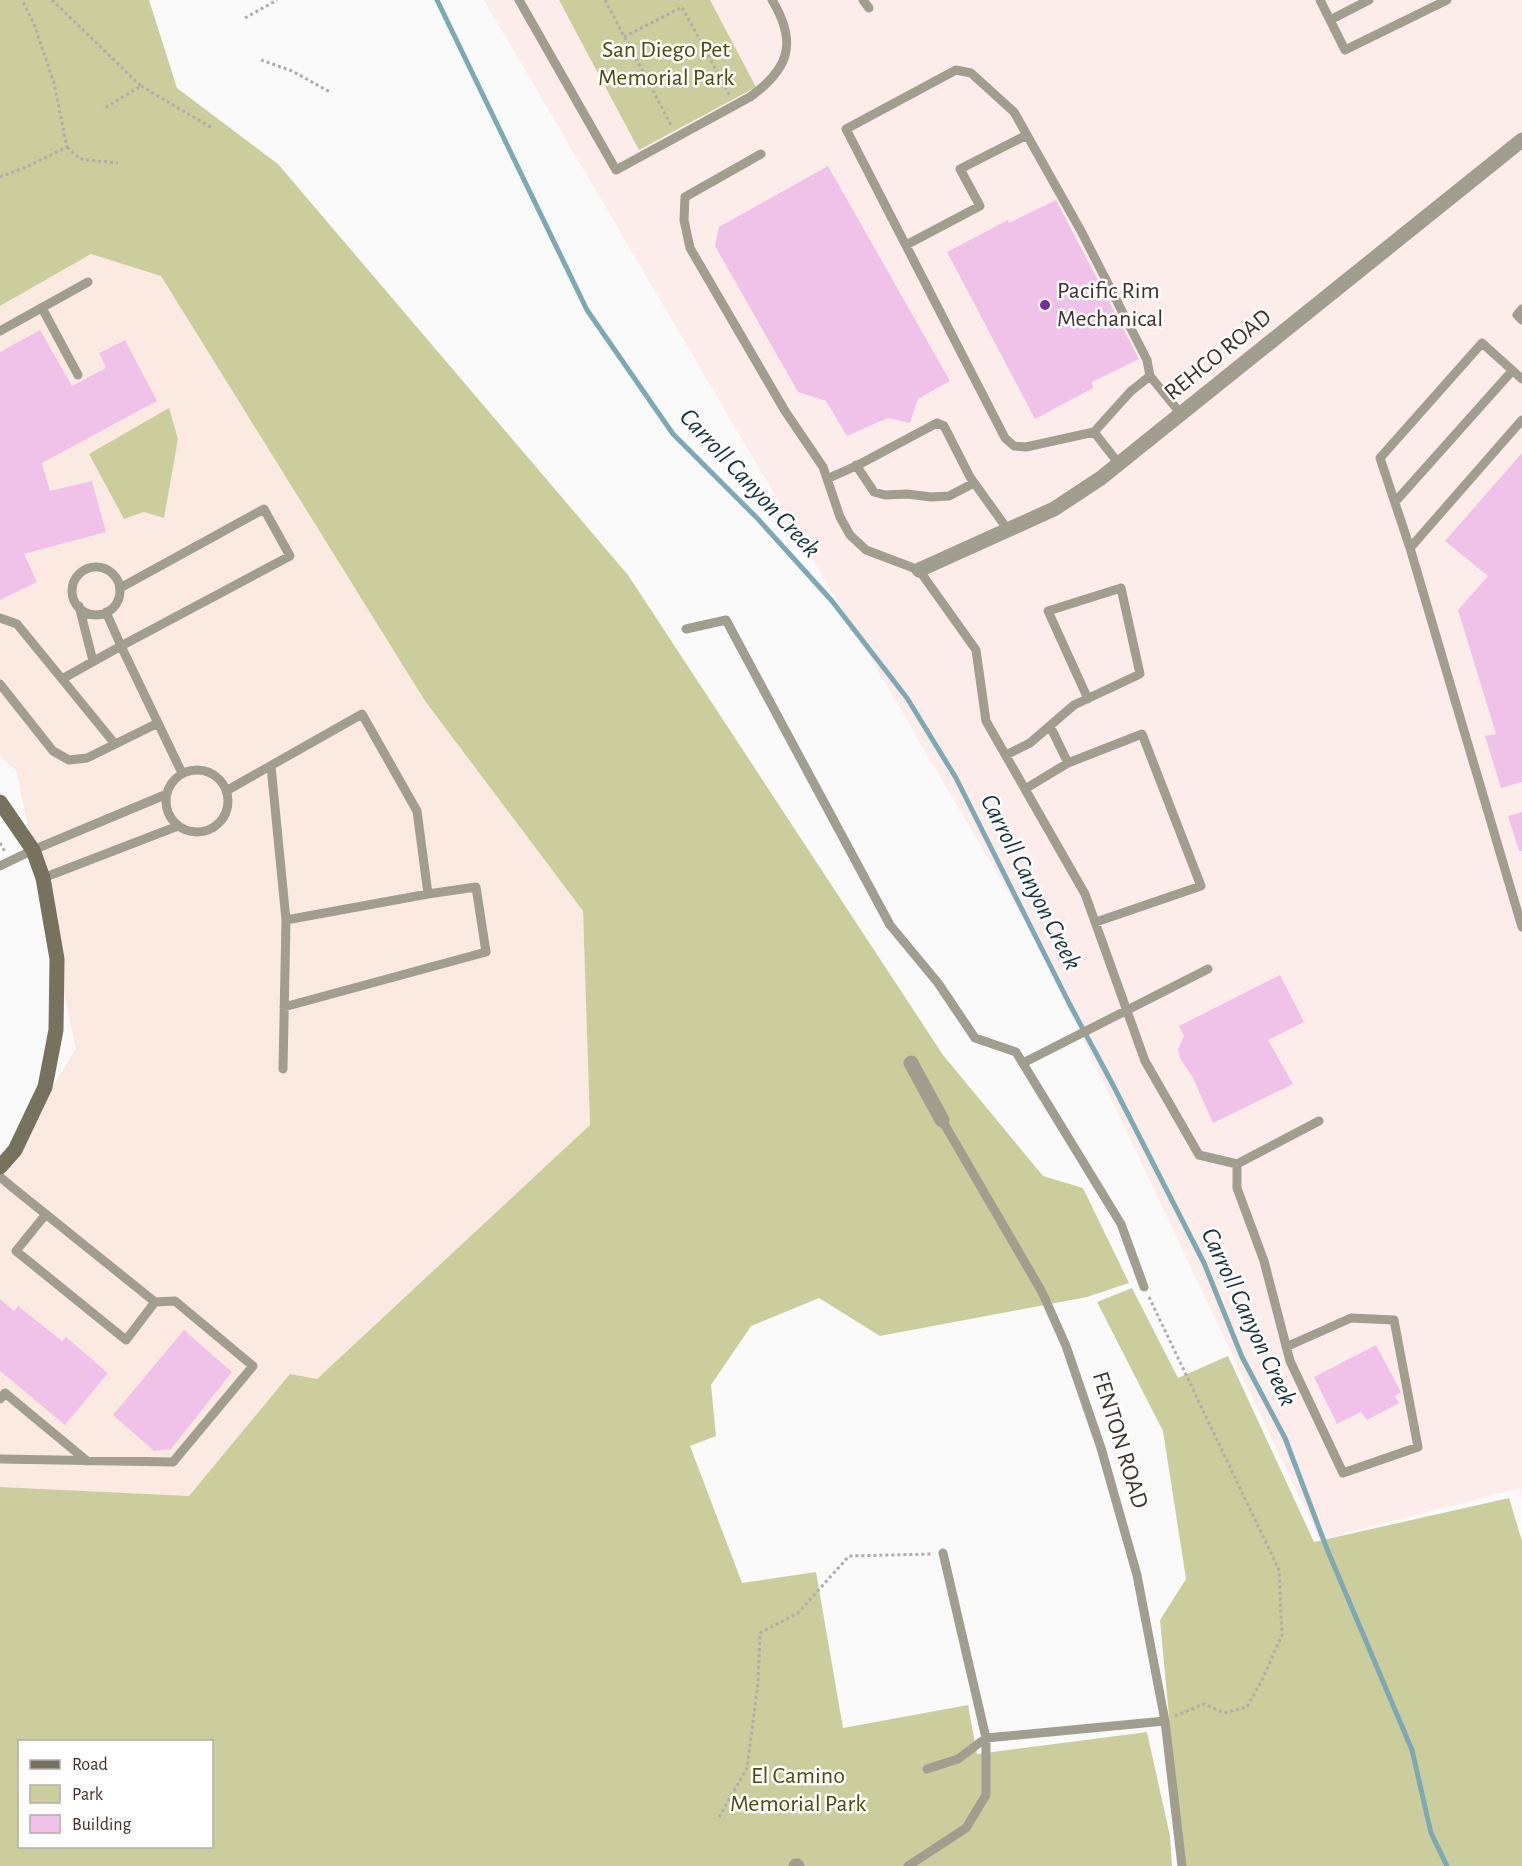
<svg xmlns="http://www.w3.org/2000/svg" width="1522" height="1866" viewBox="0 0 1522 1866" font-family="'Alegreya Sans',sans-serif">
  <rect width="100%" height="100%" fill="#fafafa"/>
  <path fill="#fbeae1" d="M91,254L161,275L425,701L583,911L590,1126L317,1379L290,1374L189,1497L0,1487V1170L76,1049L16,771L0,756V306Z"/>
  <path fill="#fcecea" d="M484,0H1522V1498L1519,1488L1320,1540L1035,938Z"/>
  <path fill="#cbce9c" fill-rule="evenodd" d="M0,0H149L177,88L278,164L628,575L943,1055L1043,1176L1083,1188L1129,1283L1087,1297L880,1336L819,1298L751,1326L711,1385L716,1436L690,1446L742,1583L816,1572L843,1728L968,1705L977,1754L1147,1732L1170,1836L1172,1866H0V1487L189,1496L290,1374L317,1379L590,1125L583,911L425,701L161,276L91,254L0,306ZM20,1742H212V1846H20Z
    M559,0H710L756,87L639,150Z
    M169,408L178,439L164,518L144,512L124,519L89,454Z
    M1132,1288L1178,1378L1228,1356L1314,1542L1509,1498L1522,1541V1866H1183L1160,1620L1186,1579L1163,1431L1097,1302Z"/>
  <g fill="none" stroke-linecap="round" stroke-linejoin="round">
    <path stroke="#7da9b4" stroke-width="5" d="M437,0L587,310L673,434L758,519L832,601L907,698L956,778L1069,1003L1113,1085L1204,1263L1242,1357L1285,1438L1327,1549L1412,1750L1431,1833L1447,1866"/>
  </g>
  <path fill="#f0c2e9" d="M828,166L950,381L918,399L910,423L888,418L847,436L826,401L798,392L715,246L719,227Z
    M1056,200L1139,359L1092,382L1093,388L1035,419L947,252L1008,220L1009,223Z
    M40,330L72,386L106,368L99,353L125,340L157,401L42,463L50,491L92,481L106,532L24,554L37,582L0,600V352Z
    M1522,453V782L1501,788L1485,736L1496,734L1458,610L1488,576L1445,541Z
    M1522,812V851H1519L1508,816Z
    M1280,975L1304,1022L1268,1040L1293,1084L1213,1123L1193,1078L1180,1058L1178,1049L1184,1036L1179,1026Z
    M0,1299L14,1311L18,1306L62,1341L66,1337L108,1373L65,1425L0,1371Z
    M184,1330L232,1372L171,1449L154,1451L113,1415Z
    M1376,1345L1401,1392L1395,1396L1399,1403L1367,1420L1361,1412L1337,1424L1314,1377Z"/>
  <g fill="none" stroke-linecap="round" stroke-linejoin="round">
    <path stroke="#b1aca9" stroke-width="3" stroke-dasharray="3 3" stroke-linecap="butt" d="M52,0L141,86L103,109
      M605,0L672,127
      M245,18L277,0
      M624,37L682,7L730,96
      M261,60L292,71L330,92
      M141,86L212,128
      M67,147L80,159L118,163
      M0,177L26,167L67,147L54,83L34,24L22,0
      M0,843L5,852
      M1149,1297L1279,1570L1282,1635L1262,1680L1247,1707L1224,1713L1204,1704L1175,1716
      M719,1817L747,1768L758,1683L760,1633L798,1613L849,1556L932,1554"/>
    <path stroke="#a19e8f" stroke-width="9" d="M519,0L616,170L750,97C789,69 798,43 772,0
      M863,0L869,8
      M1320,0L1345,50L1447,0
      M1330,20L1369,0
      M761,154L685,197L684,220L690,248L785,411L823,467L840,517L850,535L866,550L919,570L976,650L986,721L1085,894L1145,1061L1199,1155L1237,1164L1319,1121
      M906,245L980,206L960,169L1027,135
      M42,308L78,375
      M1522,309L1517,315L1522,320
      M0,331L88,282
      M1522,420L1410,548L1522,927
      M1094,432L1131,391L1150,376
      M1119,464L1094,432L1026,447L1014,446L1005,438L846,129L956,70L971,73L1014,112L1081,231L1147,360L1150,376L1181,414
      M856,465L874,492L885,495L907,494L931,497L949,496L974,483
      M827,479L858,465L937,423L944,426L970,477L1008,530
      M1395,502L1512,371
      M1410,548L1380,458L1482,343L1522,379
      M72 591a24 24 0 1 1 48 0a24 24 0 1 1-48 0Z
      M79,606L93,661
      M106,612L121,646L290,556L264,509L120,588
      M0,618L17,624L62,679L121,646L182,773
      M686,629L726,620L890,925L938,983L975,1038L1016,1052L1121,1224L1144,1287
      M62,679L115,744
      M0,684L53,751L69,760L87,758L158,723
      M1050,726L1068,763
      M1006,755L1030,743L1074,705L1140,674L1121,588L1048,611L1088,699
      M166 801a31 31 0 1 1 62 0a31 31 0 1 1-62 0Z
      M1025,789L1068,763L1142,734L1201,886L1096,922
      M226,791L362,714L417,811L428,894L286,920L271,766
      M0,866L33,850L167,794
      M43,878L178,826
      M284,1007L486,952L476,887L428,894
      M1023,1063L1208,969
      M283,1069L286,920
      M942,1120L1042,1292L1066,1346L1101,1448L1137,1575L1165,1721L1182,1866
      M1237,1164V1188L1264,1261L1290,1361L1343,1473L1418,1447L1394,1320L1351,1318L1286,1347
      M0,1177L12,1187L155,1302L126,1340L16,1251L46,1214
      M0,1399L5,1393L87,1461
      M0,1459L173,1462L253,1366L175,1301L155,1302
      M927,1769L958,1759L986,1738L1165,1721
      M908,1866L966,1828L986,1795V1738L943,1553"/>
    <path stroke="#a19e8f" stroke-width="15" d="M919,570L1054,509L1101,478L1522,140
      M911,1063L942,1120
      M796,1866H797"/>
    <path stroke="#77725d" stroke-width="15" d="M0,802L33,850L43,878L57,959L56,1030L45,1087L15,1150L0,1167"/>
  </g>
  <circle fill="#752ea2" stroke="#fff" stroke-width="2" cx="1045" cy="305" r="6"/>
  <g text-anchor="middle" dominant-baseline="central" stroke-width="5" stroke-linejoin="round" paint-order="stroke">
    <g font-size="24" fill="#4b4c0b" stroke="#fff">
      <text x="666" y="50">San Diego Pet<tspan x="666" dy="28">Memorial Park</tspan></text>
      <text x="798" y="1776">El Camino<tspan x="798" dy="28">Memorial Park</tspan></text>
    </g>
    <g font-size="24" fill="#3f312b" stroke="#fff" text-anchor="start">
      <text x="1057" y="291">Pacific Rim<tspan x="1057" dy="28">Mechanical</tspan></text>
    </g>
    <g font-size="24" fill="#3f312b" stroke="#fff">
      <text transform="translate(1218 355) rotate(-39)">REHCO ROAD</text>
      <text transform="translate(1120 1440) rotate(73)">FENTON ROAD</text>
    </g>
    <g font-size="26" font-style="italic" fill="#13343d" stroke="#fff">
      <text transform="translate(750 483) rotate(47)">Carroll Canyon Creek</text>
      <text transform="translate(1031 882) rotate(63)">Carroll Canyon Creek</text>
      <text transform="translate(1249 1317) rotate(65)">Carroll Canyon Creek</text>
    </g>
  </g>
  <rect x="18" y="1740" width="195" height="108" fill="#ffffff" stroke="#b2adaa" stroke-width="1.5"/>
  <rect x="30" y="1760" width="30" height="9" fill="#77725d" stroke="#b2adaa" stroke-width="1.5"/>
  <text x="72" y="1770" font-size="18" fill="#3f312b">Road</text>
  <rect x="30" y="1785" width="30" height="18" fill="#cbce9c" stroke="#b2adaa" stroke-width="1.5"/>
  <text x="72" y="1800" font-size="18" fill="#3f312b">Park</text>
  <rect x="30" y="1815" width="30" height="18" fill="#f0c2e9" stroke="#b2adaa" stroke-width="1.5"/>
  <text x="72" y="1830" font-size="18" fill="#3f312b">Building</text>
</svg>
